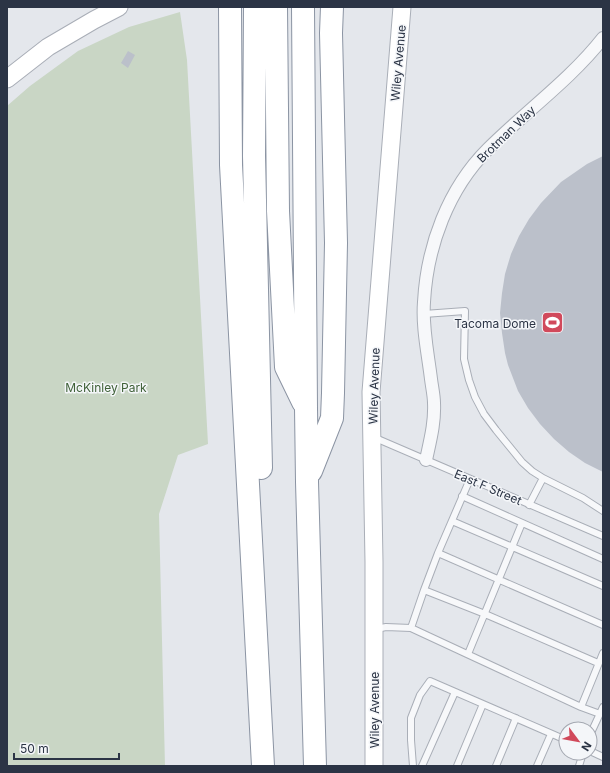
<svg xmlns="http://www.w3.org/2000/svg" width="610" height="773" viewBox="0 0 610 773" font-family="Inter,sans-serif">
  <rect width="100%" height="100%" fill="#e4e7ec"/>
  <path fill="#c9d6c5" d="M180,12L187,60L208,444L178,455L159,514L165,766H7V106L30,86L78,51L129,27Z"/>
  <path fill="#bbc0ca" d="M128,51L135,55L128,68L121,63Z
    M603,156V472L585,463L569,452L554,439L540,424L528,408L518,391L508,365L505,353L502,333L500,313L502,293L505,274L511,254L519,236L529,219L541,203L561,182L587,164Z"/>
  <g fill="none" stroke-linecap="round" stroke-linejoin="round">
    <defs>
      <path id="lane" d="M424,314L465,311L464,359L469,380L475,397L484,414L496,430L522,462L532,471L543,478L583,498L603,511
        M373,437L603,536
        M462,496L603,559
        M529,505L543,478
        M452,521L603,586
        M438,553L603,625
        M424,590L485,614L598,663
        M411,628L424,590L438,553L470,479
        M376,629L386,627L411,628L581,707L600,714
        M468,654L522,523
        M581,707L603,653
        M590,735L603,707
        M590,751L603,757
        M413,766L411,740V718L420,695L430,681L566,740
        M422,766L455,692
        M457,766L483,704
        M496,766L516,718
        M537,766L551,734
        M579,766L583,753"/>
      <path id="street" d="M426,460C430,441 435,423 434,403C434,396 432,387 431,379C428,354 422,327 424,302C427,246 448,189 488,149C526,111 570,80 603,38"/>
      <path id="secondary" d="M7,79L48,47L94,20L119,7
        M374,766V562L371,392L402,7"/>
      <path id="highway" d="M230,7L231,165L263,766
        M255,7L254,156L261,468
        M276,7L278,211L286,367L303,402
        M303,7L306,408L307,482L315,766
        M311,471L332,418L333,393L336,243L331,33L332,7"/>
    </defs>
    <use href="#lane" stroke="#a9aeb7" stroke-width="8"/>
    <use href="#street" stroke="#a9aeb7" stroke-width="14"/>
    <use href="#secondary" stroke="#a9aeb7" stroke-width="19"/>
    <use href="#highway" stroke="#8b94a3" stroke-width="24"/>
    <use href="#lane" stroke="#f7f8fa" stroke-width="6"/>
    <use href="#street" stroke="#f7f8fa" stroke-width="12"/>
    <use href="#secondary" stroke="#fff" stroke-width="17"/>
    <use href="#highway" stroke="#fff" stroke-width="22"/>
  </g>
  <defs>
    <symbol id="stadium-square" viewBox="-11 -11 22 22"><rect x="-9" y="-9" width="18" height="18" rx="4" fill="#d1495b" stroke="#f4f6f9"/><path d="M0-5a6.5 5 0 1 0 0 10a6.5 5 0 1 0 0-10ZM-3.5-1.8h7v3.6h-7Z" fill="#fff"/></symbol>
  </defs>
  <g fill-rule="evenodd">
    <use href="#stadium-square" x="540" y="310" width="25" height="25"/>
  </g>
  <g text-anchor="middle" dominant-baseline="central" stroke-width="3" stroke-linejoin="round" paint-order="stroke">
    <g font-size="12" fill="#2b3445" stroke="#f4f6f9">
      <text transform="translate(398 63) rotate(-85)">Wiley Avenue</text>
      <text transform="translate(506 134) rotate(-44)">Brotman Way</text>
      <text transform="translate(374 386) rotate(-88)">Wiley Avenue</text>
      <text transform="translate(488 487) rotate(23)">East F Street</text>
      <text transform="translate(374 710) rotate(-90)">Wiley Avenue</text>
    </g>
    <g font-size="12" fill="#2b3445" stroke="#f4f6f9" text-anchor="end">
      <text x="536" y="323">Tacoma Dome</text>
    </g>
    <g font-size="12" fill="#3f6138" stroke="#f4f6f9">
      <text x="106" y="387">McKinley Park</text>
    </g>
  </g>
  <rect width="610" height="773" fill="none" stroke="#2b3445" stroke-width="16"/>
  <g transform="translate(578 741) rotate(122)"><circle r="19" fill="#f4f6f9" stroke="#a4a8b1"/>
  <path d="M0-3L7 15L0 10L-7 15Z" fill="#d1495b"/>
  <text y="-6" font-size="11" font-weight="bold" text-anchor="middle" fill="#2b3445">N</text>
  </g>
  <path d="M14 753v6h105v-6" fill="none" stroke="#2b3445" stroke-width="2"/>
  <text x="20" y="753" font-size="12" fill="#2b3445" stroke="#f4f6f9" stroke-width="3" paint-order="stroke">50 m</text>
</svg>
